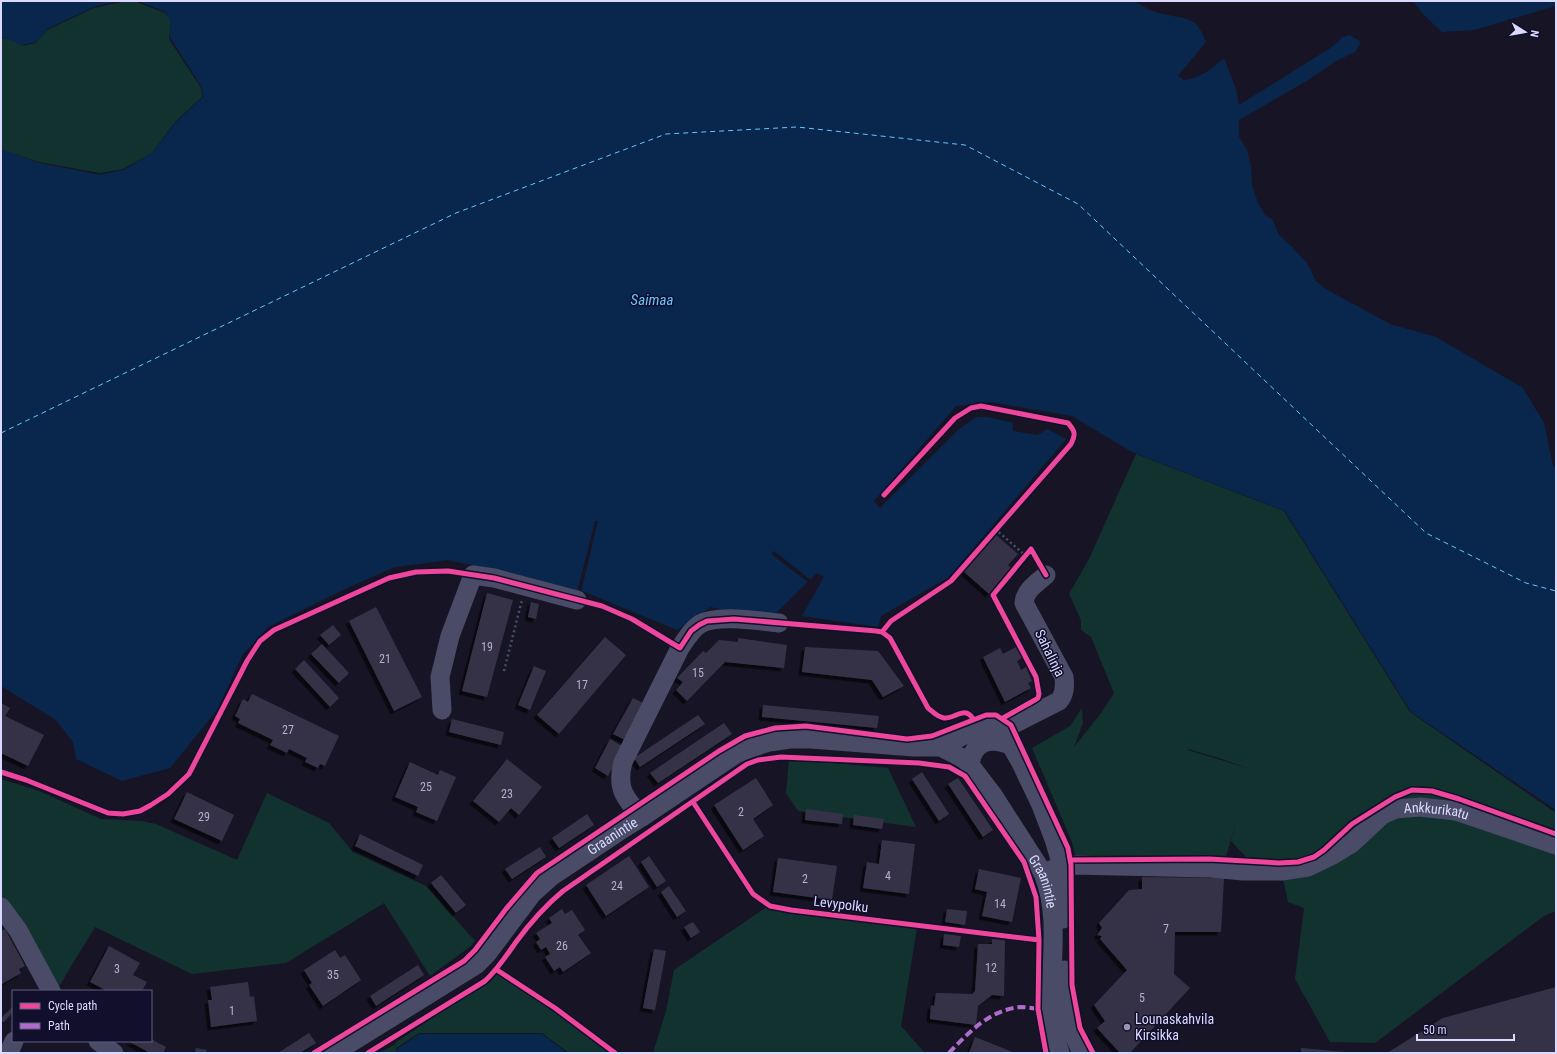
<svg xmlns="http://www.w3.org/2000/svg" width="1557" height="1054" viewBox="0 0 1557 1054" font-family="'Roboto Condensed',sans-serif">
  <defs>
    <filter id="shadow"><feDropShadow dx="-3.5" dy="3.5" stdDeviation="0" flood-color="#0009"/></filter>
  </defs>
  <rect width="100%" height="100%" fill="#171525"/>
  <path fill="#12322f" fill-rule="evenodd" d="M1,1L94,7L45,29L22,46L36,43L47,30L94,8L126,1H134L165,13L171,21L169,39L201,88L202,97L175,122L152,153L123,169L100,173L39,162L7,151L39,163L99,175L124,170L153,154L203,98V88L219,70L168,163L1,203V40L4,38L9,40L4,37L1,39Z
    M1136,454L1284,511L1410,712L1556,813V911L1544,916L1375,1043L1330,1042L1295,979L1304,908L1288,902L1280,865L1248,859L1231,841L1238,816L1225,860L1076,858L1072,842L1032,748L1070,726L1082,708L1083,723L1074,747L1102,712L1114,693L1091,637L1081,630V620L1069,594L1089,559ZM1188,749L1219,758L1250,769L1188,750Z
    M789,759L888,768L916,827L798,811L786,793Z
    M1,779L39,791L101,819L142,821L156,824L237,860L267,793L329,823L353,852L426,886L475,941L471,946L430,976L384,903L286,963L192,974L95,927L58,988L24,929L1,896Z
    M765,908L917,928L901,1026L925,1053H653L666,1011L674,970Z
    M495,973L554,1010L612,1053H569L542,1033H419L396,1048L397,1053H379L396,1044L395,1043L486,982Z"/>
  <path fill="#09274d" d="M1,1H119L94,7L47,29L37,42L21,45L4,37L1,39Z
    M138,1H1133C1142,5 1150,11 1159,13C1185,20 1196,14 1206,42L1178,76L1184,80C1201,78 1212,69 1224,58L1236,89L1239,105L1332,47L1343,37L1350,35L1361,42L1355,52L1336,61L1310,79L1239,120V137L1247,150L1251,166L1252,185L1258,203L1265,215L1272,219L1279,235L1291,246L1307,263L1316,281L1324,288L1390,324L1436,337L1523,388L1544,423L1553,466L1556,468V810L1411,712L1285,511L1132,452L1072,416L990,402L956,406L874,501L880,508L958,430L976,417H988L1013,423V431L1037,435L1048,429L1066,439L949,577L881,616L878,627L802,616L824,577L817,573L774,615L756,618L711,607L677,630L585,592L449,560L395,567L347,588L268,627L243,654L217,710L170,768L122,781L76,759L73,742L56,720L1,686V149L39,163L99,175L124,170L152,153L176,122L203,97L202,88L170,37L171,22L165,12Z
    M1413,1H1556V6L1474,30L1442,32L1424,15Z
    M419,1034H542L567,1053H398L397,1049Z"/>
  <path fill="#171525" d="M595,521H598L581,592H577Z
    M774,551L812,581L809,583L771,554Z"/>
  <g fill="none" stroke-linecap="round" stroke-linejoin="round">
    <path stroke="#67c6ff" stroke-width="1" stroke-dasharray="5 4" stroke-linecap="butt" d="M1,433L456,213L666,134L797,127L965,145L1078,204L1426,533L1526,583L1556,591"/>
  </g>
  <path fill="#353346" filter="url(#shadow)" d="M995,534L1018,554L1008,565L1011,568L989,594L963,571Z
    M487,593L513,600L487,697L462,691Z
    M531,602L539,604L536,619L528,617Z
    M376,607L422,697L394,711L349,621Z
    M333,625L341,635L329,645L320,635Z
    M605,637L626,655L559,734L537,715Z
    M738,638L787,645L784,668L725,662L687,701L676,690L683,682L677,678L703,651L706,653L719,640L738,642Z
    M322,644L349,673L339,683L311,654Z
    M805,647L878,651L904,686L883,697L872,680L802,672Z
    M1016,647L1022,658L1017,661L1021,670L1026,667L1032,681L1028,683L1031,688L1005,702L983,657L1000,648L1003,654Z
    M304,660L339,698L330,707L295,669Z
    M534,666L546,671L530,710L518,705Z
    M252,694L339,736L325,766L320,764L318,768L305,762L307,758L289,749L287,753L270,745L273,740L238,723L240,719L235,716L243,699L248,702Z
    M633,698L647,705L627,741L613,734Z
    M1,703L10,708L5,716L44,735L28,766L1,753Z
    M763,705L879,716L877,728L762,717Z
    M698,715L705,724L640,767L634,758Z
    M452,719L504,732L501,745L449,732Z
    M724,723L732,734L658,783L650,773Z
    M610,739L624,747L608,776L595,768Z
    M507,759L542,787L519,815L511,808L499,822L473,801Z
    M410,762L438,775L440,770L456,777L437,821L416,812L418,807L395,797Z
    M922,772L949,814L939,821L912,779Z
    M756,778L773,805L753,819L764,836L743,850L714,805Z
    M958,778L993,830L983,837L948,784Z
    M187,792L234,815L222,841L174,819Z
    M806,809L843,814L842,824L805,820Z
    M587,814L594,825L559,848L552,838Z
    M854,815L884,819L882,829L853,825Z
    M360,834L423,865L418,876L355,846Z
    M882,840L915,844L909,894L863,888L867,862L879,864Z
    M540,847L546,857L512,879L505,869Z
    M629,856L649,887L606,916L586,885Z
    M649,856L666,881L657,887L641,862Z
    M778,858L837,866L832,900L773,892Z
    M979,869L1021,878L1012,922L982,916L987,892L975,889Z
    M441,875L466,905L456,913L431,883Z
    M1142,877L1224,878L1221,932H1175L1174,974L1190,988L1130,1053H1120L1097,1028L1105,1021L1094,1005L1127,970L1100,939L1102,936L1097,935L1102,928L1099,923L1129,890L1142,889Z
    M669,886L686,911L677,917L661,892Z
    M562,909L565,914L572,910L585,930L578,935L591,953L563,972L560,967L554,971L545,957L550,954L546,947L541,950L536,942L540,939L536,933L552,923L549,918Z
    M947,909L967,911L965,925L945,922Z
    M693,922L700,932L691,938L684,927Z
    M5,929L25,966L19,969L21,973L2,984L1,981V931Z
    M944,934L961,936L959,947L943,945Z
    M992,939L1005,940L1004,996L992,995L978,1006L976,1025L930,1019L931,1005L934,1006L936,993L972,994L975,991L978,944H992Z
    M109,946L140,963L133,975L147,982L142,991H107L90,982Z
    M654,949L666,951L655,1010L643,1008Z
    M335,950L340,958L345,955L361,980L323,1006L309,985L312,983L304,970Z
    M418,965L424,975L376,1006L370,996Z
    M248,982L250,997L254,996L257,1021L211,1027L208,1000H212L210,987Z
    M1556,987V1053H1387L1443,1018Z
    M13,1007V1012L4,1022L1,1021L3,1016Z
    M309,1033L316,1043L300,1053H278Z
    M975,1037L1015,1053H969Z
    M151,1039L166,1047L163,1053H150L128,1041H151Z
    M196,1048L207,1050L206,1053H195Z
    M1301,1048L1345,1052V1053H1301Z"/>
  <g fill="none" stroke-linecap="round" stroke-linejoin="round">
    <path stroke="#425261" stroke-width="2.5" stroke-dasharray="2 3" stroke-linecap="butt" d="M995,529L1025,555
      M504,671L522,600"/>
    <g stroke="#4a4b66" stroke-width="19">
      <path d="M442,710L440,677L450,636L473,575L494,578L577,600"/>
      <path d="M1002,730L1059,701C1065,694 1065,686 1064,677L1024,603C1025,590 1036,584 1046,575"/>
      <path d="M941,747L978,728L989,725L994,726L1002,730L1020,761L1041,805L1054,839L1062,866L1063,919"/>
      <path d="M970,765C973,741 990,737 1010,745"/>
      <path d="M642,817C625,798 616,789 623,762L680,648C686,639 691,630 700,624C717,614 759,621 779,623"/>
      <path id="s1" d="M1043,873L1062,866L1071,865L1211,868L1243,871H1282L1308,867L1333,855L1351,844L1382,815L1395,809L1420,807L1456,811L1556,845"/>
      <path d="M1,907L18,930L51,991"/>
      <path d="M1064,970L1066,1003L1070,1027L1082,1053"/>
      <path d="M98,1041L114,1053"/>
      <path d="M11,1048L14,1041"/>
      <path id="s2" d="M334,1053L476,965L487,954L532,894L552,876L618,832L642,817L736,754L751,748L769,742L790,739H811L914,747H941L964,759L970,765L993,795L1043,873C1062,919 1048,972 1052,1020C1053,1031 1057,1042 1060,1053"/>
    </g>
    <path stroke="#b06ccc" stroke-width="4" stroke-dasharray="8 4" stroke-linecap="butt" d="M949,1053C969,1032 990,1010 1020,1007C1026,1007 1032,1008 1038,1009"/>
    <defs>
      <path id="cycleway" d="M882,632L891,621L951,581L1071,444C1076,434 1075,431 1068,423L981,406L971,408L955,418L884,495
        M1003,718L1035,700L1038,698L1039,694L1036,677L993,595L1031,549L1046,575
        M1,772L26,780L108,813L123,814L140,811L151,805L168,794L189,774L247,661L260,641L274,630L389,578L416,572L448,571L494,578L602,606L632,619L680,648L691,631L699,625L707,621L734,619L876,631L882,632L890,638L928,708C933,712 937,717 944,718C955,719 965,705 973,719
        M693,802L753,894L770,906L791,910L1039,940
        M1070,860L1209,859L1279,863L1298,862L1314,857L1324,850L1352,824L1395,797L1412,790L1432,791L1459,799L1556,834
        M497,970L555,1008L615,1053
        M314,1053L464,961L475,950L506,909L537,873L719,751L745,736L775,728L806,726L907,739L932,736L986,715H996L1011,725L1068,848L1071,865L1072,985L1080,1028L1093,1053
        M368,1053L485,981C498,969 506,956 516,942C530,923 545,906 563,891L747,764L758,760L781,757L919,763L949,767L965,776L1024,862L1036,897L1039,940L1038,1009L1046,1053"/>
    </defs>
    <use href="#cycleway" stroke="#110f2b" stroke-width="8"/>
    <use href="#cycleway" stroke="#ed469a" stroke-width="5"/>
  </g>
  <circle fill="#9694b3" stroke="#110f2b" stroke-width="1.5" cx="1127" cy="1027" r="4"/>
  <g text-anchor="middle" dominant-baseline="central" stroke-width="3" stroke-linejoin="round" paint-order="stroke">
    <g font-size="12" fill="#b1b0d1">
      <text x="487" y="647">19</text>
      <text x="385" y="659">21</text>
      <text x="698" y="673">15</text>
      <text x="582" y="685">17</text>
      <text x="288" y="730">27</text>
      <text x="426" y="787">25</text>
      <text x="507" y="794">23</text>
      <text x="741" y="812">2</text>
      <text x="204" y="817">29</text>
      <text x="888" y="876">4</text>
      <text x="805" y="879">2</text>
      <text x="617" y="886">24</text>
      <text x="1000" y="904">14</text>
      <text x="1166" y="929">7</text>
      <text x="562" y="946">26</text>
      <text x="991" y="968">12</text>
      <text x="117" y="969">3</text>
      <text x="333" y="975">35</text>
      <text x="1142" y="998">5</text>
      <text x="232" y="1011">1</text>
    </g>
    <g font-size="14" fill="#dad9ff" stroke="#110f2b">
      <text transform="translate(1050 653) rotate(64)">Sahalinja</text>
      <text stroke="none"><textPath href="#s1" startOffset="414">Ankkurikatu</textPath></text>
      <text stroke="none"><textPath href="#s2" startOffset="357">Graanintie</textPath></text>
      <text stroke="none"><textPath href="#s2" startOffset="886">Graanintie</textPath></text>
      <text transform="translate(841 904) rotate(7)">Levypolku</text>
    </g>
    <g font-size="14" fill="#dad9ff" stroke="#110f2b" text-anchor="start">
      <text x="1135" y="1019">Lounaskahvila<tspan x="1135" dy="16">Kirsikka</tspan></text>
    </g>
    <g font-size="15" font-style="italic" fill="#67c6ff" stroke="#110f2b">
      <text x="652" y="300">Saimaa</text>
    </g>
  </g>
  <rect width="1557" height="1054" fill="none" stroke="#dad9ff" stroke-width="4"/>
  <rect x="12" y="990" width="140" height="52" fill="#110f2b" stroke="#616080"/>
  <rect x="20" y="1003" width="20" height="6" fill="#ed469a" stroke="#616080"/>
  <text x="48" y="1010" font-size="12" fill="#dad9ff">Cycle path</text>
  <rect x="20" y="1023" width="20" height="6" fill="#b06ccc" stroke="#616080"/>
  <text x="48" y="1030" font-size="12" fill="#dad9ff">Path</text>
  <g transform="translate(1525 32) rotate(101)" stroke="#110f2b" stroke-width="3" paint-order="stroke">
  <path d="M0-3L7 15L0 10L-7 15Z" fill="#dad9ff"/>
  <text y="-6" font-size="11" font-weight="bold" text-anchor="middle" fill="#dad9ff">N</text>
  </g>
  <path d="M1417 1034v6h97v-6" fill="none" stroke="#dad9ff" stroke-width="2"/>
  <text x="1423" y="1034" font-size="12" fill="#dad9ff" stroke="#110f2b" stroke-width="3" paint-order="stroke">50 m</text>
</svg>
